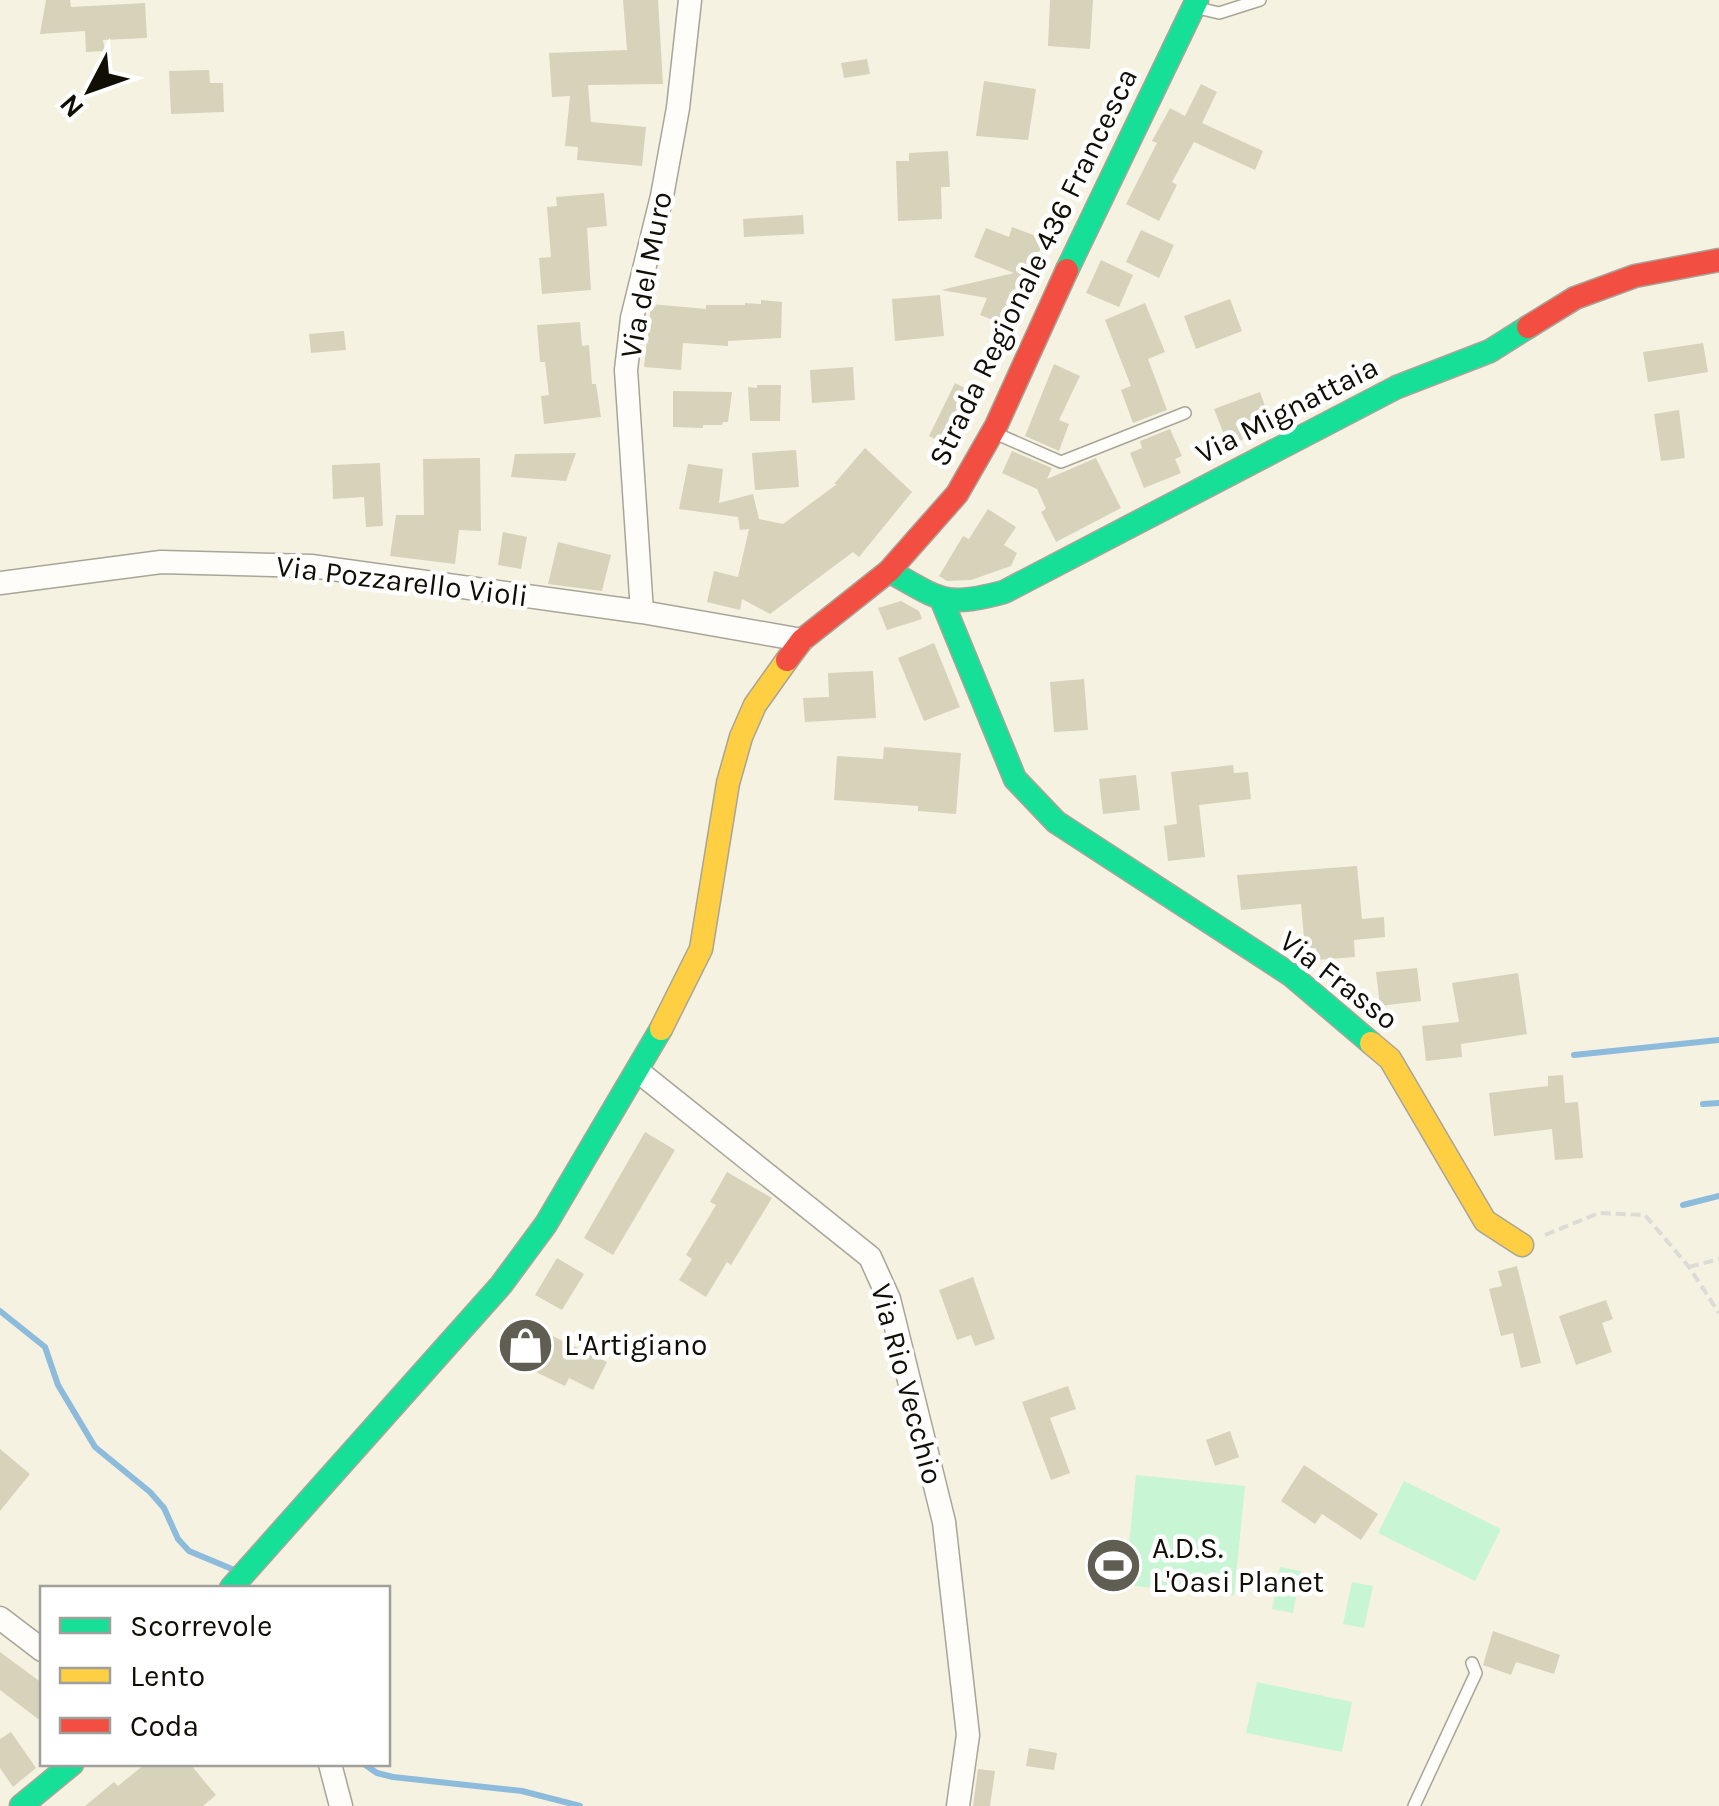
<svg xmlns="http://www.w3.org/2000/svg" width="1719" height="1806" viewBox="0 0 1719 1806" font-family="Karla,sans-serif">
  <rect width="100%" height="100%" fill="#f6f2e1"/>
  <path fill="#c8f5d4" d="M1136,1475L1245,1486L1234,1596L1125,1585Z
    M1404,1481L1501,1529L1475,1581L1378,1533Z
    M1280,1567L1301,1571L1293,1613L1272,1609Z
    M1352,1582L1373,1586L1364,1628L1343,1624Z
    M1257,1682L1352,1702L1342,1752L1246,1733Z"/>
  <g fill="none" stroke-linecap="round" stroke-linejoin="round">
    <path stroke="#8cbbdb" stroke-width="6" d="M1574,1055L1719,1040
      M1703,1104L1719,1103
      M1683,1205L1719,1196
      M0,1311L45,1347L58,1385L95,1447L150,1492L164,1508L178,1539L189,1551L232,1569
      M364,1764L377,1773L393,1777L522,1791L580,1806"/>
  </g>
  <path fill="#d7d2ba" d="M46,0H70L71,7L145,3L147,38L103,40L105,51L86,52L85,31L40,34Z
    M623,0H658L663,84L588,85L591,122L646,127L642,166L577,160L578,147L565,146L570,96L552,97L549,53L627,50Z
    M1050,0H1093L1090,49L1048,46Z
    M867,59L870,74L844,78L841,63Z
    M209,70L210,83H223L224,112L171,114L169,71Z
    M984,81L1036,89L1028,140L976,136Z
    M1201,84L1217,92L1202,123L1263,151L1255,170L1194,142L1172,182L1177,185L1159,221L1126,204L1157,143L1152,141L1170,108L1185,116Z
    M948,151L950,187H941L942,219L898,221L896,161H909V153Z
    M604,193L607,226L587,228L591,290L542,294L539,258L551,257L547,207L557,206L556,197Z
    M803,215L804,234L744,237L743,219Z
    M1012,227L1044,239L1011,327L980,315L987,298L941,290L1014,273L974,257L986,228L1009,237Z
    M1141,230L1174,245L1159,278L1126,262Z
    M1101,260L1133,275L1119,307L1086,293Z
    M940,295L944,336L895,341L892,299Z
    M1230,299L1242,331L1196,349L1184,316Z
    M761,300L782,302L781,338L728,341V346L683,343L681,370L644,367L651,304L706,309V305H745V303L761,304Z
    M1145,303L1165,352L1148,359L1167,410L1133,423L1121,390L1131,386L1105,320Z
    M580,322L582,346L589,345L592,384H596L601,417L544,424L541,396L549,395L545,362H540L537,325Z
    M344,331L346,350L311,353L309,334Z
    M1703,343L1708,372L1648,382L1643,352Z
    M1054,364L1080,376L1059,420L1069,424L1059,451L1025,436Z
    M853,367L855,400L812,403L810,370Z
    M955,383L981,396L955,449L929,436Z
    M757,385H781L780,421H750L748,387L757,388Z
    M673,391L732,392L728,422H723L722,425H703V428L673,427Z
    M1260,392L1273,428L1228,445L1214,409Z
    M1679,410L1685,458L1661,461L1654,414Z
    M1170,429L1182,456L1175,459L1181,473L1144,488L1130,453L1142,448L1140,441Z
    M865,448L912,492L859,557L853,552L770,614L742,599L740,610L707,602L714,571L738,577L749,529L740,530L738,517L679,509L688,464L723,469L719,503L753,494L759,519L783,524L837,484H834Z
    M796,450L799,487L755,490L752,453Z
    M1012,451L1052,468L1047,479L1096,458L1121,508L1056,542L1041,512L1046,509L1037,489L1002,473Z
    M576,453L566,481L511,477L515,454Z
    M480,458L481,531L459,530L455,564L390,556L396,515H424L423,459Z
    M380,463L383,526L366,527L364,497L333,499L332,465Z
    M988,509L1016,527L1004,545L1017,553L1011,566L971,580L947,581L939,576L963,536L969,539Z
    M503,532L527,537L521,569L498,565Z
    M558,542L611,555L602,591L548,584Z
    M901,601L919,611L922,619L887,630L878,608Z
    M934,643L960,707L924,721L898,658Z
    M873,671L876,718L805,722L803,698L829,697L828,673Z
    M1084,679L1088,730L1054,732L1050,682Z
    M884,747L961,753L956,814L918,811V806L834,800L837,756L883,759Z
    M1233,765L1234,773L1248,772L1251,799L1199,805L1205,857L1168,861L1164,826L1177,824L1171,772Z
    M1136,775L1140,810L1103,814L1099,779Z
    M1357,866L1362,919L1384,917L1385,937L1354,940L1355,957L1317,960L1316,948L1305,949L1301,904L1241,910L1237,875Z
    M1417,968L1421,1001L1380,1006L1376,972Z
    M1518,973L1527,1034L1461,1044L1462,1057L1426,1061L1422,1026L1459,1022L1452,983Z
    M1563,1075L1565,1103L1578,1102L1583,1158L1555,1160L1552,1129L1494,1136L1489,1093L1548,1086V1076Z
    M645,1132L675,1150L613,1255L584,1238Z
    M727,1172L772,1198L731,1265L727,1262L706,1297L679,1280L692,1259L686,1255L716,1205L710,1202Z
    M557,1258L584,1274L562,1310L535,1295Z
    M1517,1266L1541,1363L1521,1368L1513,1333L1501,1336L1489,1289L1502,1286L1498,1271Z
    M973,1277L995,1339L975,1346L971,1335L957,1340L939,1290Z
    M1606,1300L1613,1319L1602,1323L1612,1352L1576,1365L1559,1316Z
    M519,1320L607,1362L593,1390L569,1378L565,1386L502,1356Z
    M1068,1386L1076,1409L1050,1418L1070,1473L1051,1480L1022,1402Z
    M1230,1431L1239,1457L1215,1466L1206,1440Z
    M0,1449L30,1474L0,1511Z
    M1304,1465L1378,1514L1361,1540L1322,1514L1315,1524L1281,1501Z
    M1493,1631L1560,1655L1554,1674L1516,1662L1511,1675L1483,1665Z
    M0,1652L42,1683V1722L0,1690Z
    M11,1732L36,1768L13,1787L0,1768V1739Z
    M1029,1748L1057,1753L1054,1770L1026,1766Z
    M145,1764H190L216,1795L203,1806H85L114,1782L118,1786Z
    M978,1769L995,1771L990,1806H973Z"/>
  <g fill="none" stroke-linecap="round" stroke-linejoin="round">
    <defs>
      <path id="lane" d="M1198,8L1219,13L1260,0
        M997,434L1061,462L1185,413
        M1414,1806L1476,1673L1472,1663"/>
      <path id="street" d="M0,583L161,562L311,566L642,612L802,640
        M642,612L626,370L632,318L662,196L678,108L690,0
        M639,1072L870,1257L889,1299L944,1522L968,1735L958,1806
        M0,1618L42,1650
        M330,1764L341,1806"/>
      <path id="fast" d="M1067,270L1197,0
        M889,571C941,600 944,608 1004,592L1397,387L1490,351L1528,327
        M942,601L1015,779L1056,822L1291,975L1371,1043
        M231,1588L501,1285L546,1224L661,1029
        M21,1806L72,1764"/>
      <path id="slow" d="M661,1029L701,949L728,783L741,737L755,705L787,660
        M1371,1043L1390,1059L1485,1221L1522,1245"/>
      <path id="jam" d="M1528,327L1575,298L1635,276L1719,260
        M787,660L802,640L889,571L957,494L996,426L1067,270"/>
    </defs>
    <use href="#lane" stroke="#a8a598" stroke-width="14"/>
    <use href="#street" stroke="#a8a598" stroke-width="25"/>
    <use href="#fast" stroke="#a8a598" stroke-width="25"/>
    <use href="#slow" stroke="#a8a598" stroke-width="25"/>
    <use href="#jam" stroke="#a8a598" stroke-width="25"/>
    <path stroke="#dcdbd6" stroke-width="4" stroke-dasharray="10 5" stroke-linecap="butt" d="M1545,1235L1599,1213L1645,1215L1689,1267L1719,1313
      M1689,1267L1719,1259"/>
    <use href="#lane" stroke="#fefdfa" stroke-width="11"/>
    <use href="#street" stroke="#fefdfa" stroke-width="22"/>
    <use href="#fast" stroke="#16e098" stroke-width="22"/>
    <use href="#slow" stroke="#ffcf43" stroke-width="22"/>
    <use href="#jam" stroke="#f24e42" stroke-width="22"/>
  </g>
  <defs>
    <symbol id="shop-disc" viewBox="-11 -11 22 22"><circle r="9.5" fill="#605e52" stroke="#fff"/><path d="M-5-2.5h2.3a2.7 3.5 0 0 1 5.4 0H5L5.5 6h-11ZM-1.5-2.5h3a1.5 2.3 0 0 0-3 0Z" fill="#fff"/></symbol>
    <symbol id="stadium-disc" viewBox="-11 -11 22 22"><circle r="9.5" fill="#605e52" stroke="#fff"/><path d="M0-5a6.5 5 0 1 0 0 10a6.5 5 0 1 0 0-10ZM-3.5-1.8h7v3.6h-7Z" fill="#fff"/></symbol>
  </defs>
  <g fill-rule="evenodd">
    <use href="#shop-disc" x="494" y="1314" width="63" height="63"/>
    <use href="#stadium-disc" x="1082" y="1534" width="63" height="63"/>
  </g>
  <g text-anchor="middle" dominant-baseline="central" stroke-width="9" stroke-linejoin="round" paint-order="stroke">
    <g font-size="30" fill="#100e05" stroke="#fff">
      <text transform="translate(1033 267) rotate(-64)">Strada Regionale 436 Francesca</text>
      <text transform="translate(646 275) rotate(-79)">Via del Muro</text>
      <text transform="translate(1287 410) rotate(-27)">Via Mignattaia</text>
      <text transform="translate(402 581) rotate(7)">Via Pozzarello Violi</text>
      <text transform="translate(1339 980) rotate(38)">Via Frasso</text>
      <text transform="translate(907 1384) rotate(75)">Via Rio Vecchio</text>
    </g>
    <g font-size="30" fill="#100e05" stroke="#fff" text-anchor="start">
      <text x="564" y="1345">L'Artigiano</text>
      <text x="1152" y="1548">A.D.S.<tspan x="1152" dy="34">L'Oasi Planet</tspan></text>
    </g>
  </g>
  <rect x="40" y="1586" width="350" height="180" fill="#ffffff" stroke="#9f9f9b" stroke-width="2.5"/>
  <rect x="60" y="1618" width="50" height="15" fill="#16e098" stroke="#9f9f9b" stroke-width="2.5"/>
  <text x="130" y="1636" font-size="30" fill="#100e05">Scorrevole</text>
  <rect x="60" y="1668" width="50" height="15" fill="#ffcf43" stroke="#9f9f9b" stroke-width="2.5"/>
  <text x="130" y="1686" font-size="30" fill="#100e05">Lento</text>
  <rect x="60" y="1718" width="50" height="15" fill="#f24e42" stroke="#9f9f9b" stroke-width="2.5"/>
  <text x="130" y="1736" font-size="30" fill="#100e05">Coda</text>
  <g transform="translate(90 90) rotate(229)" stroke="#ffffff" stroke-width="8" paint-order="stroke">
  <path d="M0-8L18 38L0 25L-18 38Z" fill="#100e05"/>
  <text y="-15" font-size="28" font-weight="bold" text-anchor="middle" fill="#100e05">N</text>
  </g>
</svg>
